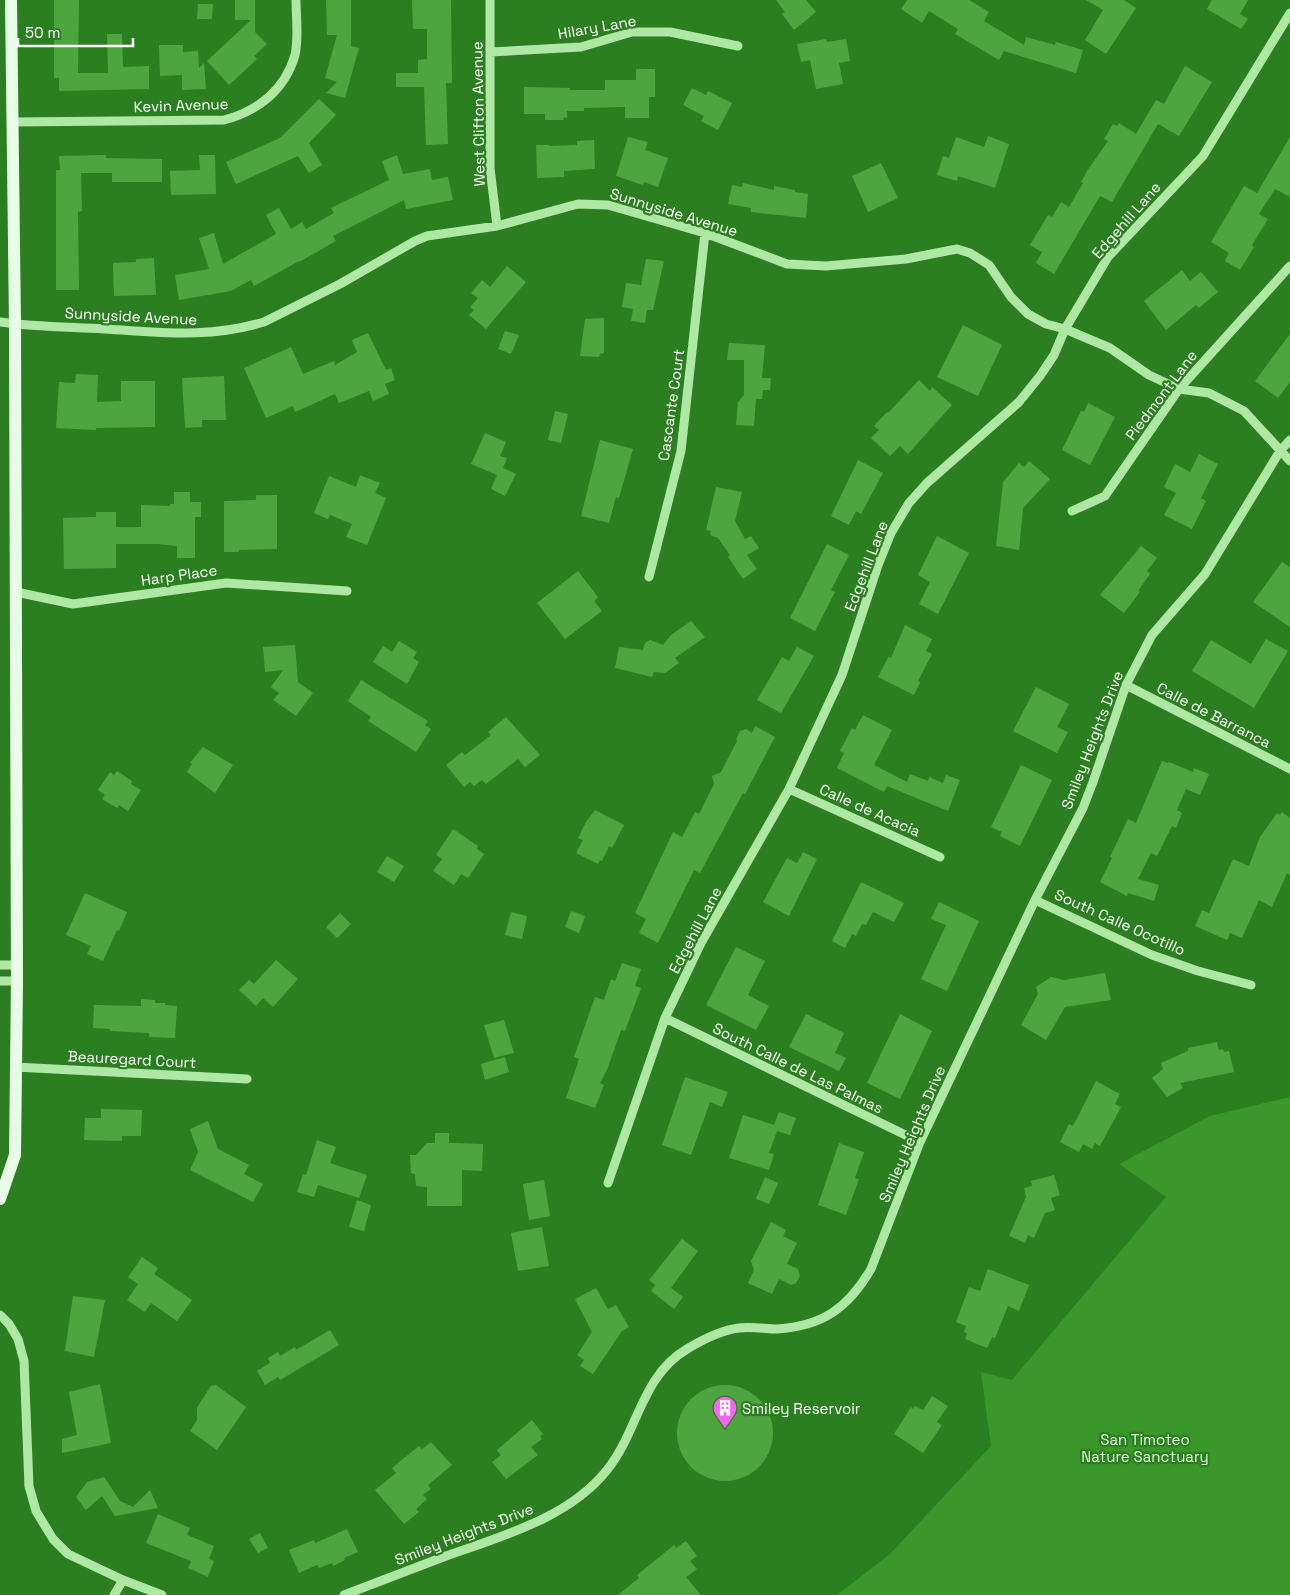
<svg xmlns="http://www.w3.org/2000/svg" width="1290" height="1595" viewBox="0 0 1290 1595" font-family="'Space Grotesk',sans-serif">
  <rect width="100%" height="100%" fill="#2c7f20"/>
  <path fill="#399829" d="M1290,1097V1595H837L890,1554L991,1446L981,1372L1012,1380L1166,1197L1119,1164L1210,1116Z"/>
  <path fill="#4ea540" d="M54,0H79L78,73H108L107,34H122L123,67L149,66V89L59,91V78H54Z
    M235,0H255V32L267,44L254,56L257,59L229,85L207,61L251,20H235Z
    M326,0H351V46L359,48L345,98L326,93L337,82L325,78L337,35H327Z
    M412,0H451L452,83H446L448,144L426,145L424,87H396V73H418V60L427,59V29H413Z
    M776,0H806L816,12L794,30L782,14L785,12Z
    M907,0H969L989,12L984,21L1024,45L1026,37L1055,45L1056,42L1083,50L1076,73L1004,51L999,60L955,34L958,29L929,11L922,23L901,9Z
    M1086,0H1124L1136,8L1106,54L1085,40L1103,10Z
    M1212,0H1248L1240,14L1248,19L1241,29L1207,9Z
    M198,4H213L212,19H197Z
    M826,39L827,42L846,39L850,61L839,63L843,84L816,89L810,60L801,62L797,44Z
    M159,45H183V52L198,51L199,68L204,63L206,89L182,90V75L160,76Z
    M1185,66L1212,82L1179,136L1158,124L1112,202L1100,196L1054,274L1036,263L1042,252L1030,245L1048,215L1052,217L1061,202L1069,207L1083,183L1081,182L1087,171L1108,141L1104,139L1113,124L1117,126L1119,123L1136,134L1156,100L1164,104Z
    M636,69H655V97H649V118H625V107L584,108V111H567V118L564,117L563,120H545V114H524V87L570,88V90H605V80H636Z
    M692,88L706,95L708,91L732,103L718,130L701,121L704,116L683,105Z
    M319,99L336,115L309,143L322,165L309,173L298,156L236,184L226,162L280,138Z
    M988,136L1009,144L995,188L958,176L957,181L937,175L943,156L949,158L956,137L984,147Z
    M628,137L648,142L645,150L668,158L658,187L644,182L643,185L616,176Z
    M1290,137V197L1275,189L1259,214L1268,219L1252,245L1254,247L1240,270L1225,261L1229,253L1211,242L1244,186L1257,193Z
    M594,140L595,169L564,171V177L537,178L536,145H549V146L577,145V141Z
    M106,155V158L162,159V182H112V173H81L82,211L78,212L79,290H56V170H60L59,156Z
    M199,155H215L216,194L171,195L170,171L200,170Z
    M397,155L403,174L430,169L432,180L448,177L453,200L406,209L404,200L333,236L336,241L299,262V261L254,286L251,280L231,291L179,300L175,275L209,269L199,238L214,233L223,264L276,234L266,215L279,208L291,229L302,222L306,229L334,213L331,208L389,180L382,161Z
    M881,163L898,198L868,212L852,176Z
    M743,183L774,190V186L795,190V192L808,194L806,218L751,212V208L728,204L732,185L742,187Z
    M154,258L156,295L114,296L113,263L136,262V259Z
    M646,259L664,261L653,310H647L645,323L631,321L633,309L622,307L626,283L641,285Z
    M507,266L526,282L486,329L469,315L474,310L470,307L478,298L471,293L482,280L490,287Z
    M1182,270L1190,281L1201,272L1218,292L1199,308L1196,305L1166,330L1144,301Z
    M604,318V353L600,354L599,357L580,356L585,319Z
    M963,325L1002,345L978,396L937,377Z
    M505,331L519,335L511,354L498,349Z
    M368,333L386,370L391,368L395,380L385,384L389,394L373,401L369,391L339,403L335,394L295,412L293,406L266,418L244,368L291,347L303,374L334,361L335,365L357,352L352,340Z
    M1290,334V382L1278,398L1255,381Z
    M729,343L765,345L762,378H771L770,390H763L762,399H756L754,426L736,425L738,402L744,395V360H727Z
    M76,374L98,375L97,402L121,401V381H155V427L96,428V430L56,428L59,382L75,383Z
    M224,376L226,420H202V427L185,428L182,378Z
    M919,380L930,391L932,387L952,405L908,454L900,446L890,456L871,438L879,430L874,426L887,412L888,413Z
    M1088,403L1115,417L1090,465L1062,450L1081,411L1084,412Z
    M555,411L568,414L561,443L548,440Z
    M485,433L506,442L500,456L507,458L503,468L516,474L505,496L491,489L497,475L471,464Z
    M600,440L633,449L619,498L616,497L609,523L581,516Z
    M1199,454L1218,464L1201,498L1206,501L1192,529L1164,515L1176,493L1164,487L1175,464L1190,472Z
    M858,460L883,473L861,514L856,511L849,525L831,516Z
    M1029,461L1050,479L1023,508L1019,550L996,546L1003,482L1019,463L1024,467Z
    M360,475L380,483L375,493L386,498L367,545L346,537L352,524L330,515L328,519L314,513L329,476L356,487Z
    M716,487L742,492L735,521L745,539L751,536L759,548L747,555L757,569L743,579L728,557L730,555L718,538L710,535L711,531L706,530Z
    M174,492H190V502H201V517H195V558H177V546L158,544H116V568L64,569L63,518L96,517V512H116V527H141V505L170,506V504H174Z
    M256,495H277V549L239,550V552H224V501L256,500Z
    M937,536L969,553L938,614L919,604L930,582L918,575Z
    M827,544L849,555L831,590L835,592L815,631L790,618Z
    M1141,546L1157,558L1147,571L1150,574L1138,591L1140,592L1124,613L1100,595Z
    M1282,562L1290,567V627L1253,602Z
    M578,571L598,597L594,601L602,611L565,639L537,603Z
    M691,621L705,637L675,658L679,663L665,673L654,672L652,677L615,668L619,647L643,650L645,643L650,640L663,645L671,635Z
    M905,625L932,639L926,651L932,654L918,681L920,683L914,695L878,677L889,656L891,658Z
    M1266,639L1288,651L1254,708L1192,671L1211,640L1251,664Z
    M399,641L417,652L413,658L419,662L407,684L373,662L383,646L392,652Z
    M295,645L298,682L313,693L296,716L273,700L279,693L271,687L283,670L265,672L263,647Z
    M797,647L814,656L781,713L757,700L782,657L789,661Z
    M361,680L428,721L425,725L431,729L416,752L368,721L371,717L348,701Z
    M1036,687L1069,704L1057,727L1068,732L1057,753L1013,731Z
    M863,715L892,730L874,765L907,782L910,774L928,781L929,777L943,783L946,775L960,780L948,811L887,786L884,792L837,768L844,753L840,751L852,728L855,730Z
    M506,717L540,755L525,767L518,759L486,784L482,780L474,786L470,782L464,787L446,765L462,752L465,755L491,735L488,732Z
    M755,726L775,737L745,794L743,793L700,873L694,870L658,943L639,933L646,919L635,913L673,832L682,837L695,812L699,814L714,784L712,776L721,772L737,741L736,739L740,731L746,729L752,733Z
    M203,747L233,765L215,793L187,772L192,764L190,763Z
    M1162,761L1168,763L1169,762L1193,772L1194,768L1209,774L1200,795L1186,789L1177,810L1182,813L1176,828L1172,826L1157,856L1151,853L1138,879L1159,885L1154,901L1128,893L1127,896L1100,882L1112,858L1110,857L1128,819L1136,823Z
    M1021,765L1052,780L1020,846L1000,836L1002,832L991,827Z
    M117,771L132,781L131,784L141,790L128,811L119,805L117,808L102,799L105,795L98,790L110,772L114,775Z
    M595,810L624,825L612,848L609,846L602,861L600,860L598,864L576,853L583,840L578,838L586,822Z
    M1282,812L1290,818V875L1287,873L1272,907L1259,900L1242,938L1230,933L1227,940L1195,926L1202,910L1209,913L1233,859L1249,866L1260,837L1277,813L1280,815Z
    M453,829L478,846L477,849L484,854L468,878L461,874L454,885L433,871L442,859L436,855Z
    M803,852L817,859L789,916L763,902L787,858L797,863Z
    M387,856L404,866L394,882L377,872Z
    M861,882L904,903L894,922L873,912L866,925L862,924L856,936L852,934L845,948L832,941Z
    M85,893L127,912L119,931L117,930L103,961L87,954L91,946L66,935Z
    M939,902L979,921L947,991L921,979L946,925L931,919Z
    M571,911L585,916L579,933L565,927Z
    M511,912L527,916L522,939L505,935Z
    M340,913L351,924L337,938L326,927Z
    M736,947L765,961L748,995L769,1006L756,1030L706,1005Z
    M276,960L298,979L273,1007L263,998L256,1006L239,990L249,980L254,984Z
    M622,963L641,969L635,986L641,988L625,1031L621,1030L607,1070L600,1083L604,1085L595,1108L566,1098L579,1059L574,1057L595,997L604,1000L611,979L615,981Z
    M1105,973L1111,1000L1065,1007L1046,1040L1021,1025L1038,994L1036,987L1051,977L1064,980Z
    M141,999L155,1000V1003H165V1005L177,1006L175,1038L149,1037V1033L110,1031V1029L93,1028L94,1005L141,1006Z
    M806,1014L844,1033L835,1053L846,1058L839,1071L789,1047Z
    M900,1014L932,1031L900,1099L867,1083Z
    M504,1020L514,1053L494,1058L484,1025Z
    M1217,1042L1219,1050L1223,1049L1224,1052L1229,1051L1234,1072L1180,1083L1183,1088L1167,1097L1152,1078L1163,1069L1161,1063L1188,1051V1048Z
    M505,1057L509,1072L485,1080L481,1064Z
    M685,1077L728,1092L722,1107L710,1102L691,1155L662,1145Z
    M1096,1081L1120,1094L1115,1104L1121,1107L1100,1146L1095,1143L1092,1149L1083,1144L1079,1152L1060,1142L1069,1124L1073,1126Z
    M101,1109L142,1110L141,1136H122V1141L84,1140L85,1118H101Z
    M779,1112L796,1118L790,1135L777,1131L769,1153L774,1154L769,1170L729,1158L743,1115L774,1125Z
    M208,1121L218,1149L249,1165L244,1174L263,1184L253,1202L190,1170L198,1152L190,1129Z
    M435,1133H449V1143L483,1144L482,1171L462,1170V1206H427V1187L416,1186L415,1174L411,1173L410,1155H416L427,1143H435Z
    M317,1140L336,1147L330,1163L367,1175L359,1198L318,1185L314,1197L297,1192L303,1174L306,1175Z
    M839,1143L864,1152L855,1178L859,1179L846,1215L818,1205Z
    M1054,1175L1060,1195L1051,1198L1055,1210L1045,1213L1034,1238L1028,1235L1025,1243L1009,1236L1026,1197L1024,1188L1032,1186L1031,1181Z
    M765,1177L778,1183L769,1204L756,1199Z
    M544,1180L550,1216L529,1220L523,1184Z
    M357,1200L371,1205L364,1231L349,1227Z
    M771,1222L786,1230L783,1236L797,1243L787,1264L798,1269L800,1276L796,1283L791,1285L779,1279L772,1294L748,1283L754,1270L751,1261Z
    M542,1227L549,1266L518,1271L511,1233Z
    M682,1239L698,1251L671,1288L683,1297L674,1309L651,1291L655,1285L649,1280Z
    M142,1257L158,1268L154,1274L192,1300L177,1321L151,1303L145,1312L127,1300L138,1284L128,1277Z
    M988,1269L1029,1285L1019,1311L1008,1306L995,1338L992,1337L987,1348L965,1339L967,1333L964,1332L966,1326L956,1322L969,1287L980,1291Z
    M596,1288L608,1309L616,1305L629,1327L622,1331L593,1374L580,1366L584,1360L577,1355L592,1332L575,1299Z
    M73,1296L105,1300L94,1357L65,1351Z
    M330,1330L339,1345L280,1380L278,1377L265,1385L257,1371L270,1363L268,1358L278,1352L280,1356L295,1347L296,1350Z
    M100,1384L111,1443L62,1453V1439L77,1435L69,1392Z
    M677 1433a48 48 0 1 1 96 0a48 48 0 1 1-96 0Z
    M216,1385L246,1407L217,1450L190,1431L197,1420V1408L201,1401L211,1386Z
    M932,1396L948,1406L937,1422L942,1425L923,1453L894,1434L911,1407L913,1409L915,1406L923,1410Z
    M532,1420L543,1434L540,1436L542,1439L531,1447L538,1455L506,1479L492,1462L501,1455L497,1450Z
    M431,1442L452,1465L428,1485L431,1489L423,1495L427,1499L416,1509L419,1512L404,1524L375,1490L396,1473L392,1468L419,1446L422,1449Z
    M104,1477L120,1501L133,1507L150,1490L158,1508L115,1516L102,1496L86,1510L76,1497L87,1482Z
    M158,1514L190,1528L187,1535L214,1546L209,1559L214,1561L208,1577L188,1568L191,1561L146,1543Z
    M347,1529L358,1552L344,1558L345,1560L333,1566L332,1563L319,1568L317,1565L299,1573L289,1550L314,1540L315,1543Z
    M260,1533L268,1548L258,1553L249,1539Z
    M686,1541L697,1556L690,1561L697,1569L686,1577L701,1595H618L639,1578L637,1575L674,1545L676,1548Z"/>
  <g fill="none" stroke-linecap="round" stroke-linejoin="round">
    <path stroke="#aee8a4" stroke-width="9" d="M490,0V168L497,226
      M490,52L581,47L632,32H670L738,46
      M13,122L224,120C258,111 285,90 295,55C299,38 296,17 296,0
      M0,322C34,327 69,327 104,329C161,332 207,339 264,322L340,284L415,241L427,236L497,226L578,204L608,205L705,233L787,264L826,266L906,259L957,249L970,253L989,265L1011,297L1028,314L1046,324L1065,329L1110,348L1149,375L1179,389L1209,393L1244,411L1290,461
      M1072,511L1105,496L1179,389L1290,266
      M649,577L681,451L705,233
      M16,592L73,604L226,583L347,591
      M1126,685L1290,769
      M789,789L940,857
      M1035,900L1152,955L1198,971L1251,985
      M0,965H17
      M0,981H17
      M665,1018L920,1142
      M15,1067L247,1079
      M608,1183L665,1018L701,943L789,789L842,675L878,565L891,533L909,503L927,483L1019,402L1040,376L1054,355L1065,329L1108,257L1203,156L1290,13
      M0,1315L9,1324L18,1339L24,1361L29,1486L36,1511L53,1539L68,1554L123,1580L162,1595
      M114,1595L123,1580
      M344,1595C378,1582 412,1569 446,1556C502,1536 569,1518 607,1470C638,1432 641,1376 687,1349C702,1340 722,1330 739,1328C751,1326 765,1329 777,1329C823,1326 848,1308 871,1269L920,1142L1035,900L1083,808L1093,782L1126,685L1152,635L1205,574L1280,451L1290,440"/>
    <path stroke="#e8fde6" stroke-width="12" d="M0,1199L15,1155L17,981L15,324L11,0"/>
  </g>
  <defs>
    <symbol id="building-pin" viewBox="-11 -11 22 30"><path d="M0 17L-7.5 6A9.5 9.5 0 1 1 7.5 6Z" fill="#f565f3" stroke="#2c7f20"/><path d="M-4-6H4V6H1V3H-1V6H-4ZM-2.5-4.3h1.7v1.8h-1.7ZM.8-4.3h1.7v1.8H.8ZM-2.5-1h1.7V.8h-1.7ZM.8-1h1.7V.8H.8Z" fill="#fff"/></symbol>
  </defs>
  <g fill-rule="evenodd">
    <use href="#building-pin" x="711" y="1394" width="28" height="38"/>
  </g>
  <g text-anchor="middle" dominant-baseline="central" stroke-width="4.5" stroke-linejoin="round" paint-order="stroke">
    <g font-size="15" fill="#fff" stroke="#2c7f20">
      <text transform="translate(597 27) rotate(-10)">Hilary Lane</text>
      <text transform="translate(181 105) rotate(-2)">Kevin Avenue</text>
      <text transform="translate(478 114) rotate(-91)">West Clifton Avenue</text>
      <text transform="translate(674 212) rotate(17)">Sunnyside Avenue</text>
      <text transform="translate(1126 220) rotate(-49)">Edgehill Lane</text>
      <text transform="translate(131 316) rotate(3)">Sunnyside Avenue</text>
      <text transform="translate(1161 395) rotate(-53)">Piedmont Lane</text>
      <text transform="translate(671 405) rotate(-82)">Cascante Court</text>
      <text transform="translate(866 566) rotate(-69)">Edgehill Lane</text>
      <text transform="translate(179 575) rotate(-8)">Harp Place</text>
      <text transform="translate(1214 715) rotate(27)">Calle de Barranca</text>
      <text transform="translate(1092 740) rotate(-69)">Smiley Heights Drive</text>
      <text transform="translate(870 810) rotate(24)">Calle de Acacia</text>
      <text transform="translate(1120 922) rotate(24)">South Calle Ocotillo</text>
      <text transform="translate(695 930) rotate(-62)">Edgehill Lane</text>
      <text transform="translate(132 1059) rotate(3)">Beauregard Court</text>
      <text transform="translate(798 1068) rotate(26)">South Calle de Las Palmas</text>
      <text transform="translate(912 1134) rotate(-67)">Smiley Heights Drive</text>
      <text transform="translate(464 1534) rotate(-21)">Smiley Heights Drive</text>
    </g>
    <g font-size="15" fill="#fff" stroke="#2c7f20" text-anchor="start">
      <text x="742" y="1408">Smiley Reservoir</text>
    </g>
    <g font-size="15" fill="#e0f9db" stroke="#2c7f20">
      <text x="1145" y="1439">San Timoteo<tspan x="1145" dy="17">Nature Sanctuary</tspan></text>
    </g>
  </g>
  <path d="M18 38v8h115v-8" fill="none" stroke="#ffffff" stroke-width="2.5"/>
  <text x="25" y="38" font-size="15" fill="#ffffff" stroke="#2c7f20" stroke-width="4" paint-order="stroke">50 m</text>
</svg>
